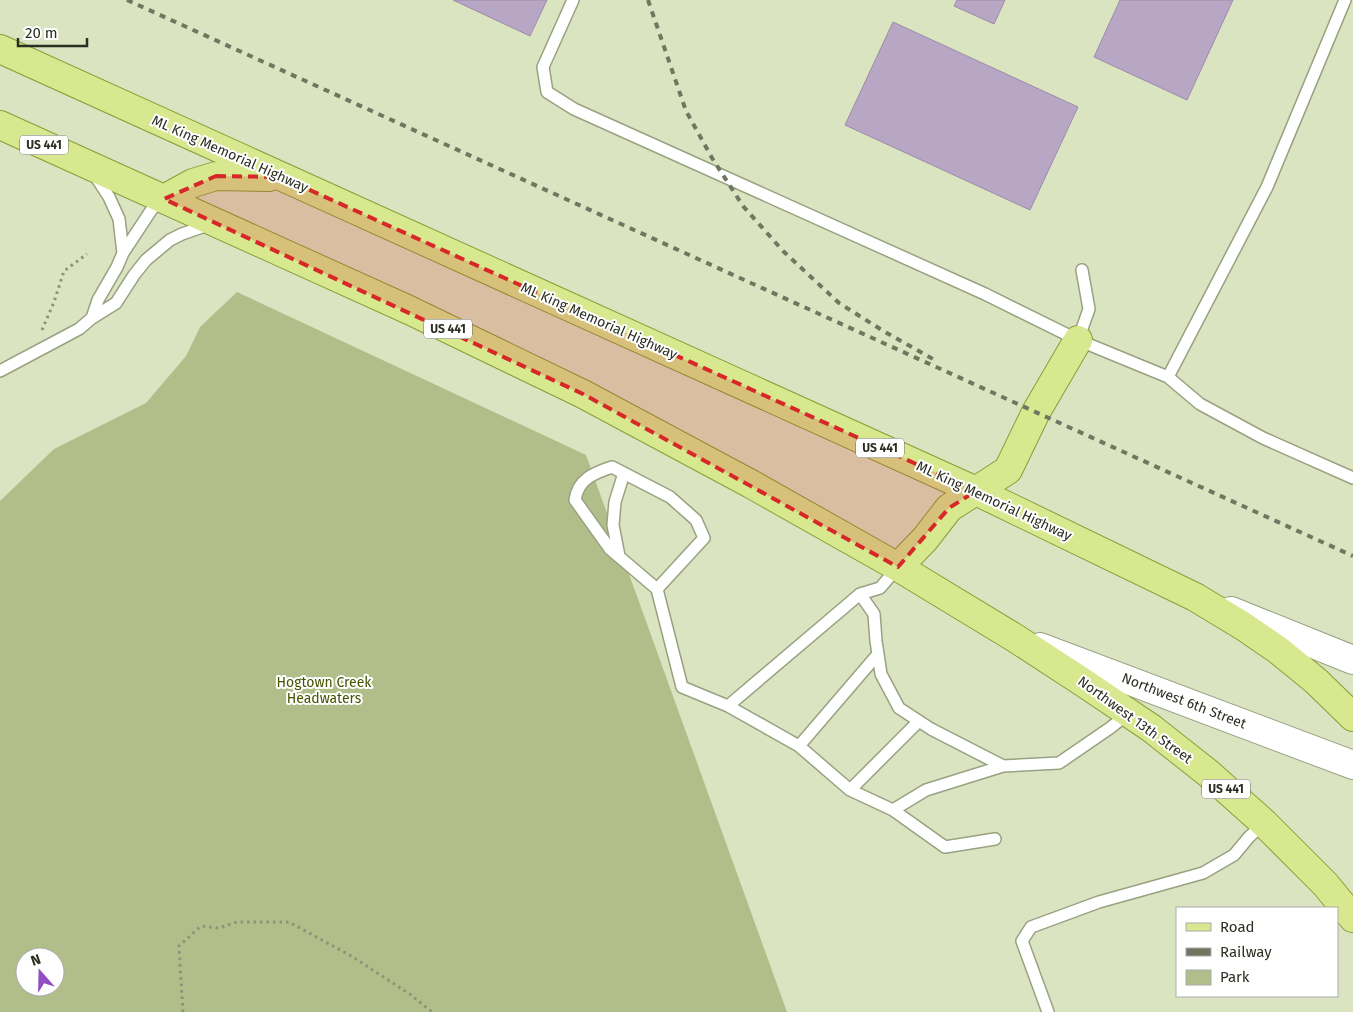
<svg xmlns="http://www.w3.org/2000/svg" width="1353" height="1012" viewBox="0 0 1353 1012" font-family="'Fira Sans',sans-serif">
  <rect width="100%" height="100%" fill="#dbe4c1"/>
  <path fill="#b2be8a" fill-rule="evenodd" d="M237,292L586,455L787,1012H0V501L54,449L146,403L186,356L200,327ZM25,957H55V987H25Z"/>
  <path fill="#b7a7c5" stroke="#9b8ba9" d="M453,0H547L530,36Z
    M957,0H1005L994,24L954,6Z
    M1120,0H1233L1187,100L1094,57Z
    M893,22L1078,107L1030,210L845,125Z"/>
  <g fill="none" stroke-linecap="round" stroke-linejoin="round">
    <defs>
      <path id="service" d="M573,0L543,67L547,92L574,109L985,294L1078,340L1168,377L1200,404L1263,438L1353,478
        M94,174L109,197L119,219L123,253
        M92,318L98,300L117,267L123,253L152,209L163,200
        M1078,340L1089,309L1082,270
        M0,371L79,329L92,318L116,303L134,275L146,260L170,240L182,234L211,224
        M1168,377L1267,187L1345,0
        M619,556L613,525L615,502L624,473
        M898,567L880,588L860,594L874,614L876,641L881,674L899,708L931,729L1003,766L1059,763L1110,728L1129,713
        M657,589L610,549L575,500C578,479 594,473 612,467L670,497L696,520L704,538L657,589L682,687L728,706
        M860,594L728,706L799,746L850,790L893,810L926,790L1003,766
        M799,746L878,654
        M850,790L919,721
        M893,810L945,847L995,839
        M1048,1012L1022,941L1031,927L1099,902L1203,873L1234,855L1249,837L1264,823"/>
      <path id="secondary" d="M1231,611L1353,660
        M1040,647L1353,765"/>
      <path id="primary" d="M0,49L976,491L1195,597L1243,626L1278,650L1316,681L1353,717
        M0,125L409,310L583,394L751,484L898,567L1015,638L1081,681L1151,728L1208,773L1264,823L1325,884L1353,918
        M164,199L193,183L216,176L269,177
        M898,567L925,539L949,508L1008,470L1036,412L1078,340"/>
    </defs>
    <use href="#service" stroke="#99a180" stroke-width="14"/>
    <use href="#secondary" stroke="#99a180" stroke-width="30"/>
    <use href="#primary" stroke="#8b9d38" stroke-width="30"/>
    <path stroke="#8c9279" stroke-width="3" stroke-dasharray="2.5 4" stroke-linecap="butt" d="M42,330L54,302L64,271L87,254
      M183,1012L179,946L201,926L219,928L237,922H289L353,957L411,995L432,1012"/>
    <use href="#service" stroke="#fff" stroke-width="11"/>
    <use href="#secondary" stroke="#fff" stroke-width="28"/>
    <use href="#primary" stroke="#d8e88f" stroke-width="28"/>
    <path stroke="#707660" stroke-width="4" stroke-dasharray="6 6" stroke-linecap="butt" d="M127,0L1353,556
      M648,0L686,111L712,158L743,206L783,251L839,303L885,332L933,359"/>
  </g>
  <path fill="#d62828" fill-opacity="0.2" stroke="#d62828" stroke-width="4" stroke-dasharray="10 6" stroke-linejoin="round" d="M216,176L281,177L976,491L949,508L898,567L583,394L164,199Z"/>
  <g text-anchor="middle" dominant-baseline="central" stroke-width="4" stroke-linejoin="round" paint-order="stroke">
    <g fill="#fff" stroke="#6b6d64" stroke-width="1">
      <rect x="20" y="135.5" width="48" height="19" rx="4"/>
      <rect x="424" y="319.5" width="48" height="19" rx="4"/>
      <rect x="856" y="438.5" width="48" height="19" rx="4"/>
      <rect x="1202" y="779.5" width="48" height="19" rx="4"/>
    </g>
    <g font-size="12" font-weight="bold" fill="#2b2f21">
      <text x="44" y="145">US 441</text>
      <text x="448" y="329">US 441</text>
      <text x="880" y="448">US 441</text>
      <text x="1226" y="789">US 441</text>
    </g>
    <g font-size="14" fill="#2b2f21" stroke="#fff">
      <text transform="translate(230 154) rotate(24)">ML King Memorial Highway</text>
      <text transform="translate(599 321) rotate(24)">ML King Memorial Highway</text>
      <text transform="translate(994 501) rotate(25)">ML King Memorial Highway</text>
      <text transform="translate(1184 701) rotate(21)">Northwest 6th Street</text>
      <text transform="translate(1135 720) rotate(36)">Northwest 13th Street</text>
    </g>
    <g font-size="14" fill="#475400" stroke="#fff">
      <text x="324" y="682">Hogtown Creek<tspan x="324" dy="16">Headwaters</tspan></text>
    </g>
  </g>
  <rect x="1176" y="907" width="162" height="90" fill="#ffffff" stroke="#aaaca6"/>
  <rect x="1186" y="923" width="25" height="8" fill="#d8e88f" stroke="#aaaca6"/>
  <text x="1220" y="932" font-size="15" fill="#2b2f21">Road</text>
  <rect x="1186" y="948" width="25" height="8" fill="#707660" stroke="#aaaca6"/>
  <text x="1220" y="957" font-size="15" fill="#2b2f21">Railway</text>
  <rect x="1186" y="970" width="25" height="15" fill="#b2be8a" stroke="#aaaca6"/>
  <text x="1220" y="982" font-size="15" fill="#2b2f21">Park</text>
  <g transform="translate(40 972) rotate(340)"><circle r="24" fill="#ffffff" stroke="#aaaca6"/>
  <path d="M0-4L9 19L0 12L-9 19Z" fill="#924ec2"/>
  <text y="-8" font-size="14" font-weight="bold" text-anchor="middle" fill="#2b2f21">N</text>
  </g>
  <path d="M18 38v8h69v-8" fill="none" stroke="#2b2f21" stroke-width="2.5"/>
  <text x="25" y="38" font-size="15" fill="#2b2f21" stroke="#ffffff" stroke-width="4" paint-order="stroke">20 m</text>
</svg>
